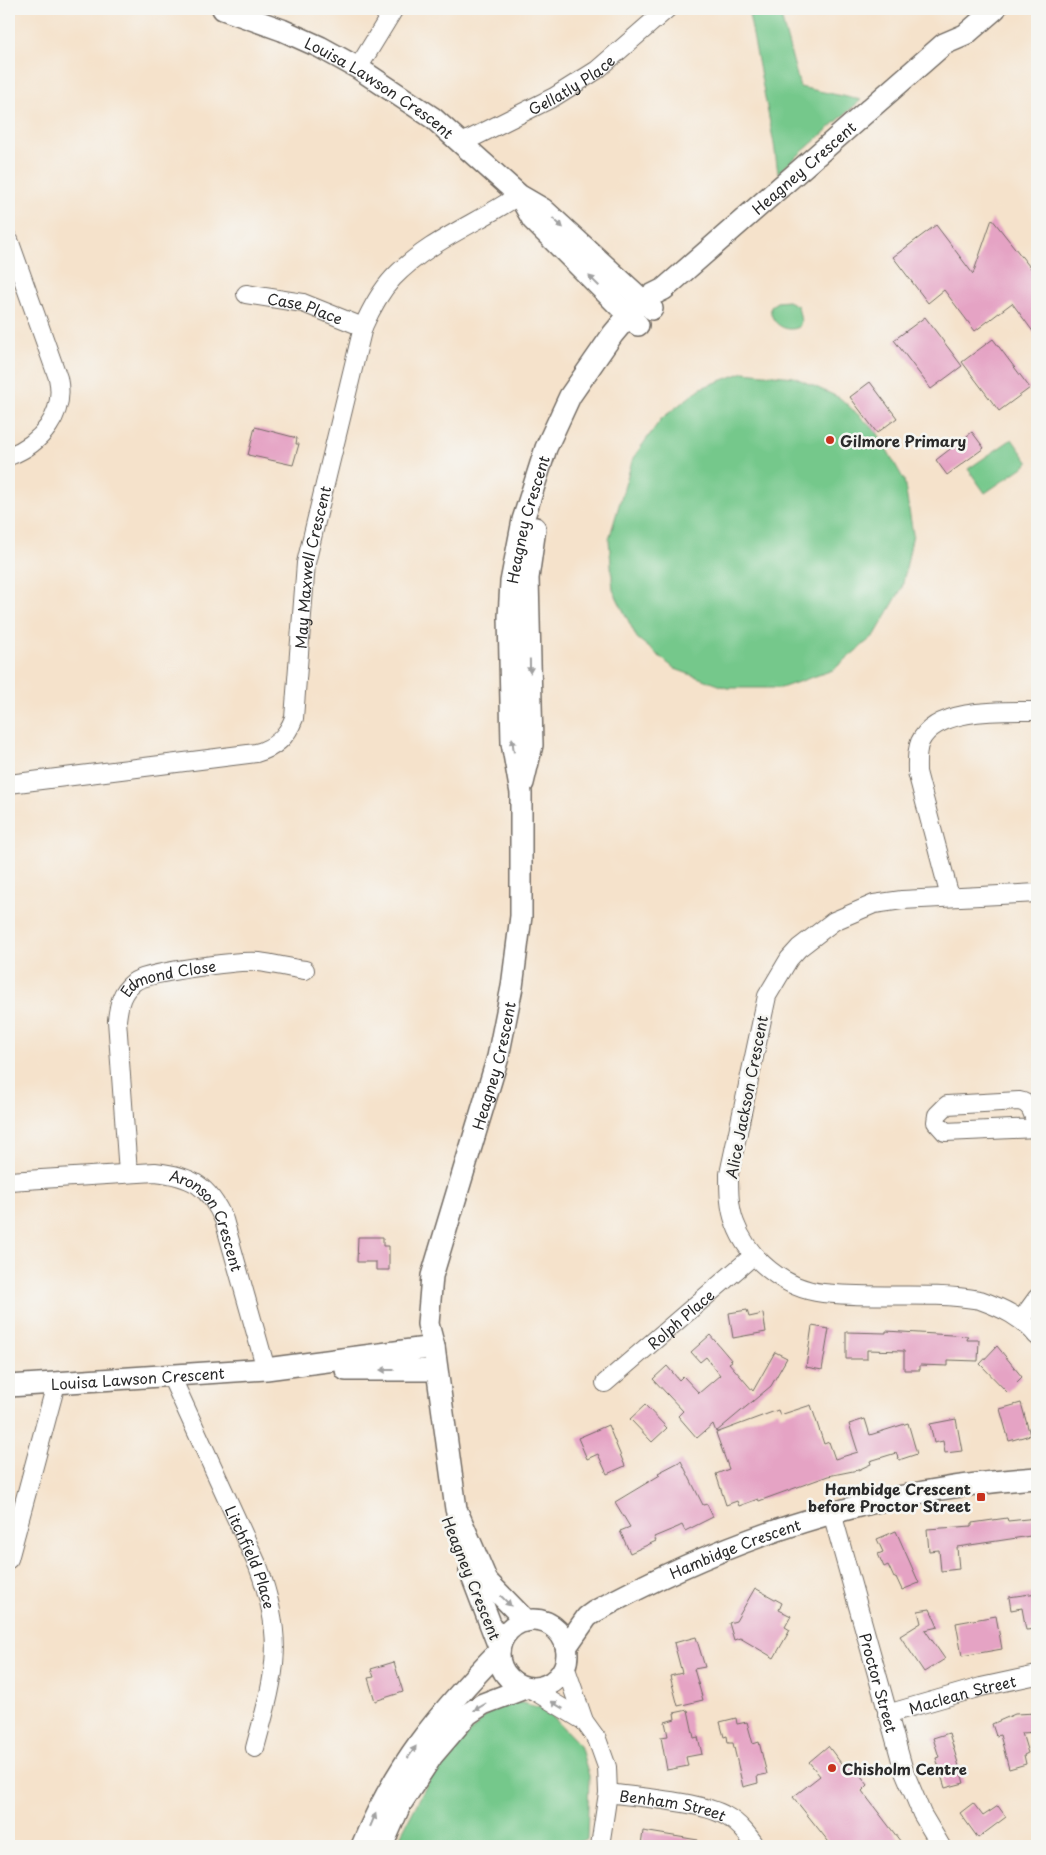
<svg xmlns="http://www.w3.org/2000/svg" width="1046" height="1855" viewBox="0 0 1046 1855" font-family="'Playpen Sans',sans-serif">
  <rect width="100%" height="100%" fill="#f6f6f2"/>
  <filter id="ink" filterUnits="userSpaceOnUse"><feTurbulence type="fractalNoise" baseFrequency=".02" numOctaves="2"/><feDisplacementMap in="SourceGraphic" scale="10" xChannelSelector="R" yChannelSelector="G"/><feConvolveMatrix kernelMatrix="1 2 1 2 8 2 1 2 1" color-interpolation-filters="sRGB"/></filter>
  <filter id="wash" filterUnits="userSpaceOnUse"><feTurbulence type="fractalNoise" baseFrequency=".0096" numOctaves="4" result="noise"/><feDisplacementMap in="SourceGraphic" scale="20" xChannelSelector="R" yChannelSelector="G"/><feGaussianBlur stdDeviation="1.12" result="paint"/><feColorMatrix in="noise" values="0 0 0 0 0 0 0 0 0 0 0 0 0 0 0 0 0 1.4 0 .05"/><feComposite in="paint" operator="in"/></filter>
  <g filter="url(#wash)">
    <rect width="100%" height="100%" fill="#f5e2cb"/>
    <path fill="#74c88b" stroke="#507a5b" d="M748,9H779L800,87L861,100L778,173L774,144Z
      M788,301L798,306L801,321L799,327C786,334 768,322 771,306L777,302Z
      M744,372L794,377L840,398L877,432L904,480L913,534L902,588L875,635L833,670L781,688H727L675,669L637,638L613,590L609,539L633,458L661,419L701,388Z
      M1012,439L1029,463L985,493L968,469Z
      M518,1702L545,1709L580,1745L589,1776L587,1839L564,1846H395L434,1771L492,1709Z"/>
    <g id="blocks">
      <path fill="#e5a3c4" d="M992,219L1037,276V337L1012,303L975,331L944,290L928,303L893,257L936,225L973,274Z
        M925,317L962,366L931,389L894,340Z
        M993,339L1030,388L999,411L962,362Z
        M870,382L897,418L877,433L850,397Z
        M255,427L297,438L296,444H299L293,465L248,455Z
        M972,432L984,448L947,475L936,460Z
        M358,1237H383V1246H389V1270H376V1262H357Z
        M747,1310L749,1317L763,1314L766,1332L733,1338L729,1313Z
        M812,1326L829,1329L822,1370L806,1367Z
        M886,1331L968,1336L967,1340H979L978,1361L948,1360V1366L920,1365V1370H904V1351L867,1350V1359H846V1332L886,1333Z
        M710,1335L732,1361L729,1363L753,1391L775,1352L787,1358L771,1386L716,1432L713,1424L697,1438L678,1416L683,1411L653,1379L667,1366L679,1380L683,1376L699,1393L720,1375L706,1357L700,1362L691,1352Z
        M997,1346L1022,1377L1007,1392L980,1364Z
        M1021,1403L1030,1435L1009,1441L1000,1409Z
        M645,1405L667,1428L652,1442L630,1419Z
        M811,1405L824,1444L829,1442L835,1459L858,1452L849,1424L865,1419L870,1435L908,1423L917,1454L899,1460L896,1453L870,1461L871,1464L858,1470L828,1476L759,1501L758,1499L739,1506L737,1501L726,1505L716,1474L729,1469L716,1433L778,1410L780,1415Z
        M956,1419L962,1451L945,1453L943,1441L934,1443L930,1424Z
        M608,1425L625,1466L607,1474L598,1454L587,1459L578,1438Z
        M681,1461L703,1505L707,1504L713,1517L685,1531L682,1525L678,1527L654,1537L656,1541L630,1553L620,1531L630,1527L615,1502L660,1475L658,1473Z
        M1007,1518L1008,1521L1037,1518V1535L957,1547L959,1569L941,1571L939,1550L929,1551L927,1529L972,1526V1523Z
        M896,1531L919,1583L902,1590L896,1577L894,1578L888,1565L884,1567L878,1554L883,1552L877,1539Z
        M755,1588L782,1603L779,1610L791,1616L785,1627L790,1630L774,1658L740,1638L734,1640L729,1623L736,1621Z
        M1037,1593V1629L1026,1630L1022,1608L1011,1610L1009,1597Z
        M930,1609L938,1627L925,1630L945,1659L924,1672L900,1636L921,1623L918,1611Z
        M996,1616L1002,1649L962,1656L956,1623Z
        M696,1637L705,1667L694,1669L703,1700L678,1706L670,1676L682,1673L674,1643Z
        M394,1662L403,1692L375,1701L368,1678L374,1677L371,1669Z
        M688,1710L694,1738L698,1737L702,1754L686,1757L688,1766L667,1770L661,1737L668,1736L665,1722L675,1719L674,1713Z
        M1037,1713V1732L1022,1733L1028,1753L1024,1755L1026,1764L1009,1769L1000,1735L996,1736L992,1724L1015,1714Z
        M736,1718L737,1724L747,1722L753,1744L759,1742L767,1774L757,1776L758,1783L743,1787L733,1743H728L727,1736L724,1737L720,1722Z
        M949,1733L964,1783L945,1788L936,1758L939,1757L933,1738Z
        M828,1746L844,1767L851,1763L868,1785L862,1791L904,1846H832L793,1797L820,1776L809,1762Z
        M973,1803L983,1816L998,1806L1006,1817L978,1838L960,1813Z
        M643,1831L698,1840V1846H641Z"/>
    </g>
  </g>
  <g filter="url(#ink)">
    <use href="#blocks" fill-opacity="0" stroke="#726b63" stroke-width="1"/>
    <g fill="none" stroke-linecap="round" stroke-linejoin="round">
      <defs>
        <g id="minor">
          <path d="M358,68L394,9"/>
          <path id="s1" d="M462,143L554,97L597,70L667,9"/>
          <path d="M9,240L58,378C66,414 41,444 9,456"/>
          <path id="s2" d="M246,294L303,303L363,327"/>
          <path id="s3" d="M9,784L256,753C275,748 287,737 294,718L306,563L363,327C371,309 380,292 393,278C428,241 478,223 519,195"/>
          <path d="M1037,893L902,900L874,904L834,921L799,948L789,959L767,996L729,1174C729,1191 729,1207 735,1223C748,1259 785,1289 823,1293C875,1299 928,1291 980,1300C1002,1308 1022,1317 1037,1336"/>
          <path d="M950,897L917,772C917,762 916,752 920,742C936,707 1005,711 1037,711"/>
          <path d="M1037,1127C1033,1115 1032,1103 1019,1101L947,1105L937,1115L936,1122L945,1132L1037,1128"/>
          <path id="s4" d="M128,1173L117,1020C119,1004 121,992 134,982C147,972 240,960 259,962C274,964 290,968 305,970"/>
          <path id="s5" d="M9,1181L155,1172C192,1176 209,1186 224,1220L266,1369"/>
          <path d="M1021,1320L1037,1298"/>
          <path id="s6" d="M171,1376L258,1566C286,1641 275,1674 255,1748"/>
          <path id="s7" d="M605,1383L754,1255"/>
          <path id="s8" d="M832,1513L904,1771L922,1814L941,1846"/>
          <path d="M9,1559L56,1384"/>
          <path d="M565,1666L584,1721L597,1739L607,1767L608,1793L600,1846"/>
          <path d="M531,1689L584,1721"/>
          <path id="s9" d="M887,1714L981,1687L1037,1675"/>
          <path id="s10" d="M608,1793C637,1797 703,1802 726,1816C739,1823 748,1835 756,1846"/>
        </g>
        <g id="tertiary">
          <path id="s11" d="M223,9L282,30L320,47L358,68L433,118L519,195L543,209L652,309"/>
          <path d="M520,197L533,220L638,325"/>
          <path d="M523,783L532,745L528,578L535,528"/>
          <path d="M346,1370H436"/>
          <path id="s12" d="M9,1386L266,1369L434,1347"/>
          <path d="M470,1571L499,1647"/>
          <circle cx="533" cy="1654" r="34"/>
          <path id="s13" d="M526,1621L487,1581L456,1509L434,1347L428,1324L432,1276L498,1057L512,987L521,916V793L512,743L509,617L511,582L523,520L546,448L570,396L613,334L628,316L642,300L664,289L944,44L965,35L995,9"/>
          <path id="s14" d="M566,1647L587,1617L594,1612C731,1536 881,1488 1037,1478"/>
          <path d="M362,1846C396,1764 438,1714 499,1651"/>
          <path d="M382,1846L400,1805L432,1756L468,1714L483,1704L525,1688"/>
        </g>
      </defs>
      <use href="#minor" stroke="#726b63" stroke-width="20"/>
      <use href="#tertiary" stroke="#726b63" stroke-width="24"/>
      <use href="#minor" stroke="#fff" stroke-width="18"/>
      <use href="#tertiary" stroke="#fff" stroke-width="21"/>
    </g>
    <defs><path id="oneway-solid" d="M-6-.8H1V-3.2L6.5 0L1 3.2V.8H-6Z" transform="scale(1.25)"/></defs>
    <g fill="#a0a0a0">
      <use href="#oneway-solid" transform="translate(558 223) rotate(42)"/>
      <use href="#oneway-solid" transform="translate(594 281) rotate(-135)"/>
      <use href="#oneway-solid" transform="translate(530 666) rotate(89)"/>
      <use href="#oneway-solid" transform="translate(513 745) rotate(-97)"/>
      <use href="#oneway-solid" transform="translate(387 1370) rotate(-180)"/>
      <use href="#oneway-solid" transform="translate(506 1601) rotate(45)"/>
      <use href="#oneway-solid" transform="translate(557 1705) rotate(-149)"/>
      <use href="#oneway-solid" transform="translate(480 1707) rotate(150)"/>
      <use href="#oneway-solid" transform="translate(412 1752) rotate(-55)"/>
      <use href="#oneway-solid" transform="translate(373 1820) rotate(-67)"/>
    </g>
  </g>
  <g fill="#c8321e" stroke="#f6f6f2" stroke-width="2">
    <circle cx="830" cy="440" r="5"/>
    <rect x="976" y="1492" width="10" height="10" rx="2.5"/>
    <circle cx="832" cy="1768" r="5"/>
  </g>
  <g text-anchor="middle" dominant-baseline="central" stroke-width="5" stroke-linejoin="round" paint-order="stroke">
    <g font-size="15" fill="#2b2b2b" stroke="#f6f6f2">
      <text stroke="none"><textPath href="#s1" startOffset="124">Gellatly Place</textPath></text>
      <text stroke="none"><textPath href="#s11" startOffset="176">Louisa Lawson Crescent</textPath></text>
      <text stroke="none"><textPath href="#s13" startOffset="1602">Heagney Crescent</textPath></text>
      <text stroke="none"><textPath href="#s2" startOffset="61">Case Place</textPath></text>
      <text stroke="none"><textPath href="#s13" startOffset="1141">Heagney Crescent</textPath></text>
      <text stroke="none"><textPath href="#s3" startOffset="455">May Maxwell Crescent</textPath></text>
      <text stroke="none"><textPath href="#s4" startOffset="230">Edmond Close</textPath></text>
      <text stroke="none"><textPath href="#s13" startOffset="589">Heagney Crescent</textPath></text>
      <text transform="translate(746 1097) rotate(-79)">Alice Jackson Crescent</text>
      <text stroke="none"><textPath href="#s5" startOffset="225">Aronson Crescent</textPath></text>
      <text stroke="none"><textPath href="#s7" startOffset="99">Rolph Place</textPath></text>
      <text stroke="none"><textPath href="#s12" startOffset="129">Louisa Lawson Crescent</textPath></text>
      <text stroke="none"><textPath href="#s14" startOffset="200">Hambidge Crescent</textPath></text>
      <text stroke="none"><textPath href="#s6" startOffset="198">Litchfield Place</textPath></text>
      <text transform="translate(472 1578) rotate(68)">Heagney Crescent</text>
      <text stroke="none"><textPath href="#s8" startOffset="176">Proctor Street</textPath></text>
      <text stroke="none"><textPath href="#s9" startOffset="78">Maclean Street</textPath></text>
      <text stroke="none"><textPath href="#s10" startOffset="66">Benham Street</textPath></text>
    </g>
    <g font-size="15" font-weight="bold" fill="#2b2b2b" stroke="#f6f6f2" text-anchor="start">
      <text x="840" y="440">Gilmore Primary</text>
      <text x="971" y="1488" text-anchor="end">Hambidge Crescent<tspan x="971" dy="17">before Proctor Street</tspan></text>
      <text x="842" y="1768">Chisholm Centre</text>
    </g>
  </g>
  <rect width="1046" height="1855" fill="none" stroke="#f6f6f2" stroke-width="30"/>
</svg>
